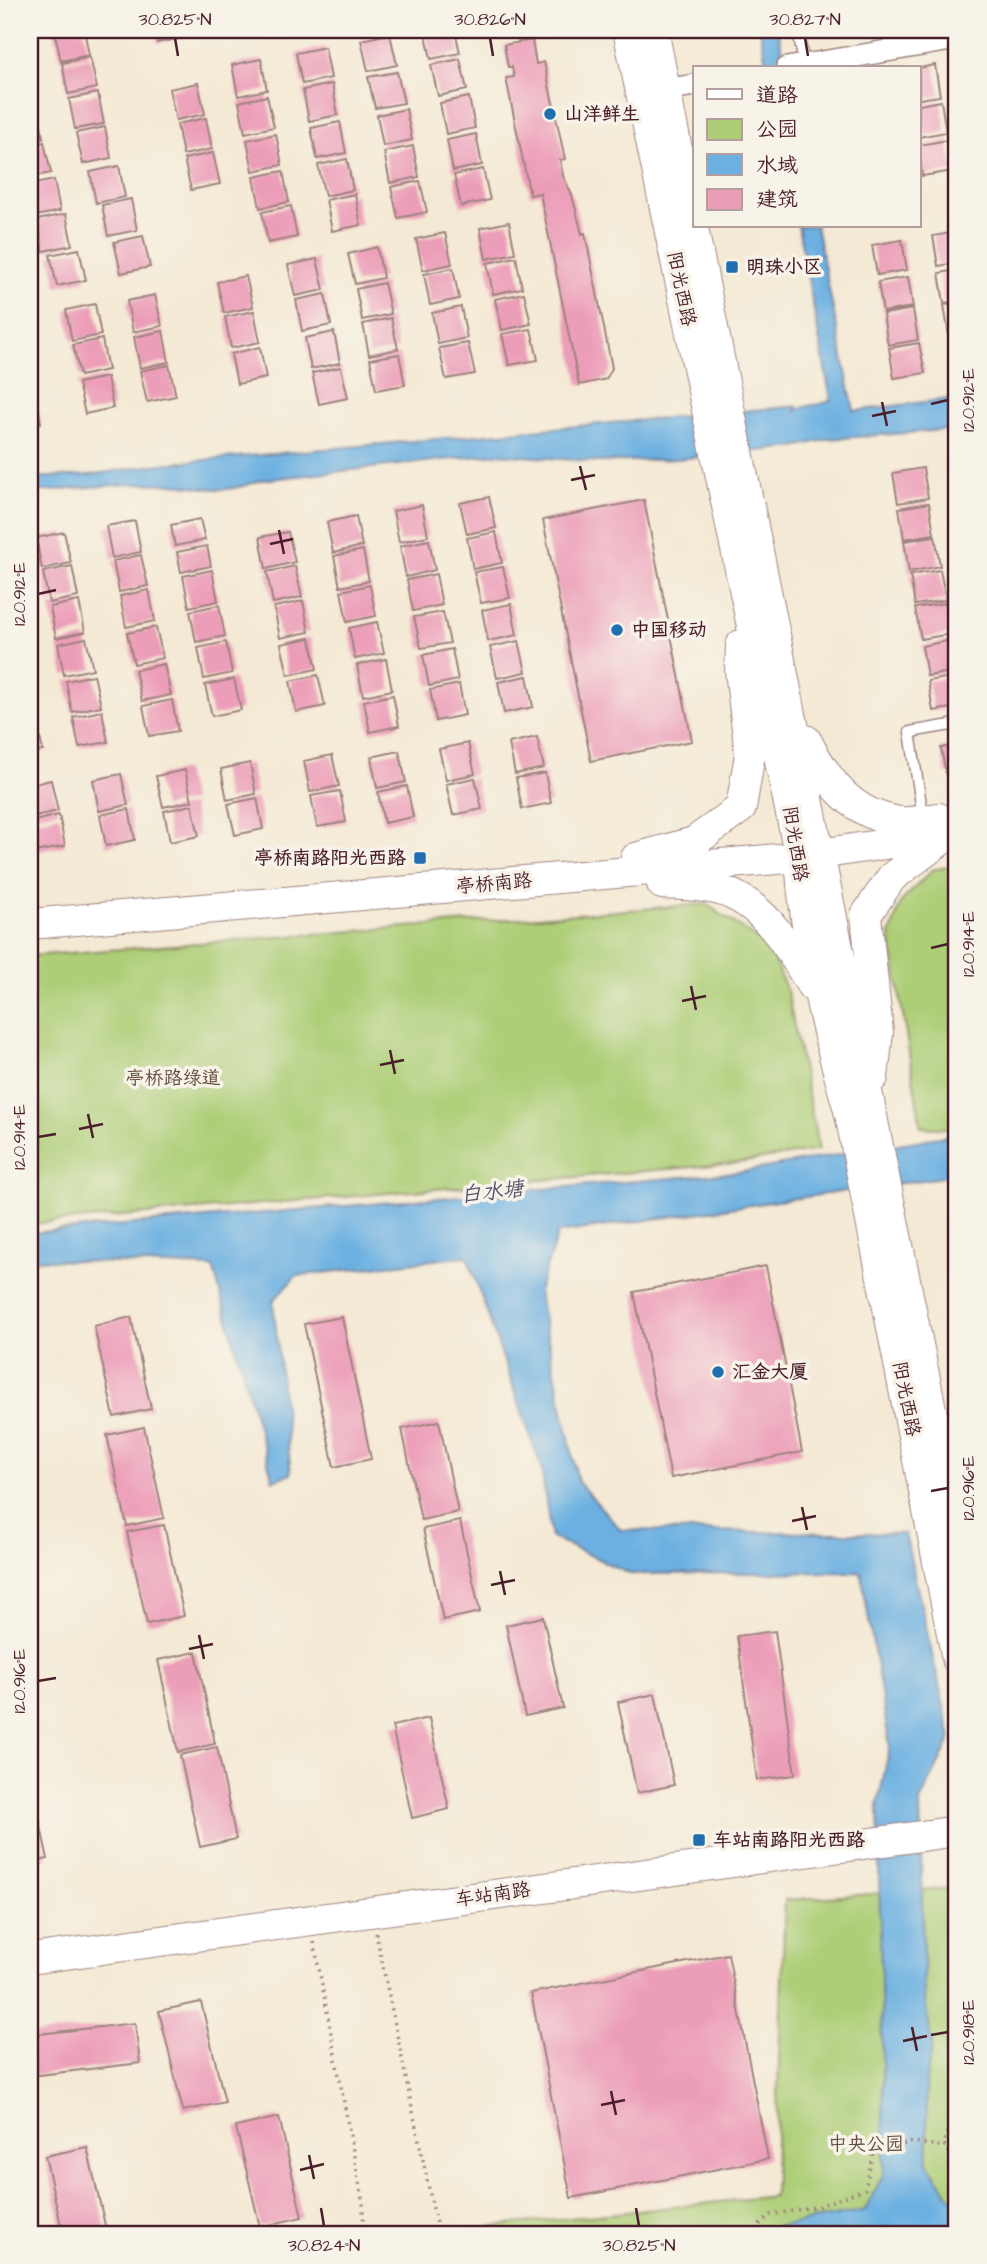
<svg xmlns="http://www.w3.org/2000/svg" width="987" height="2264" viewBox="0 0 987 2264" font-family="'Architects Daughter','LXGW WenKai TC',sans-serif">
  <rect width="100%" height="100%" fill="#f7f3e8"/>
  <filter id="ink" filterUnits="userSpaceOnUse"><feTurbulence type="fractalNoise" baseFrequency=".0143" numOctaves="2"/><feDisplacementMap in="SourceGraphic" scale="14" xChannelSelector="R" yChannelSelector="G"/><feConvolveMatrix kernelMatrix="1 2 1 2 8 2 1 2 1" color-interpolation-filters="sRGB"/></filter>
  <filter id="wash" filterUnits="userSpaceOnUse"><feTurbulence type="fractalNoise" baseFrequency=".00686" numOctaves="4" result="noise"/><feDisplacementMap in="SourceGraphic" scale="28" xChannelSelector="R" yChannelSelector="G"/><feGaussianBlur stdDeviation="1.57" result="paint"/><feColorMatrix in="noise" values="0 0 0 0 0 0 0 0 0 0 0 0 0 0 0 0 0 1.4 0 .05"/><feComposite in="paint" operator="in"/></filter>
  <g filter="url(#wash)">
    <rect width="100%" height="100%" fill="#f4e9d4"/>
    <path fill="#adce77" stroke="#7c7651" stroke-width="2" d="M957,865V1129L921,1127L890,935L901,902L932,870Z
      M706,904L769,947L787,991L819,1150L738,1163L30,1224V956Z
      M957,1888V2234H423L774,2196L785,1900Z"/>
    <path fill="#6cb0e1" stroke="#5b6886" stroke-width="2" d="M760,30H778L785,68H767Z
      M798,226H816L854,411L957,398V429L828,439L795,447L677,459L601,462L497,454L261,480C219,496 212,487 171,484C127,481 75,490 30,492V478L90,475L161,464L797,406L796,411C806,403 819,407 831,400Z
      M950,1135L957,1136V1175L558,1233L538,1292L578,1482L621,1530L905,1534L951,1738L920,1802L924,1995L932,2043L926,2080L928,2164L957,2206V2234H762L776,2227L865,2210L884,2173L878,1804L890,1746L861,1572L630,1574L551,1537L541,1466L467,1256L296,1276L273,1301L291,1474L273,1480L213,1267L30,1259V1233L742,1172Z"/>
    <g id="blocks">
      <path fill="#ec9db8" d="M54,30H84L89,55L61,61Z
        M155,30H185L186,37L157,43Z
        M225,30H250V31L227,36Z
        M425,30H455L460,53L431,59Z
        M390,34L397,65L368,71L361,40Z
        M532,40L536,64L544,62L565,159L560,160L563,176L572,195L582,234L585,233L612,368L606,379L579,385L540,193L530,195L506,78L514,77L512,67H508L504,45Z
        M325,47L331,78L302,84L296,53Z
        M90,57L97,88L68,94L62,63Z
        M261,59L267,90L238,96L232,65Z
        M460,59L467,90L438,96L431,65Z
        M935,65L940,96L919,99V68Z
        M397,72L404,103L375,108L368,77Z
        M30,78L36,103L30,104Z
        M198,83L205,114L176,120L169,89Z
        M332,84L338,115L309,121L303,90Z
        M98,93L104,124L75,129L69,99Z
        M267,96L274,127L245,133L239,102Z
        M469,97L475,128L446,134L440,103Z
        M941,101L946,132L919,137V105Z
        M37,107L43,138L30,141V109Z
        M406,109L412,140L383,146L377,115Z
        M206,118L212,149L183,155L177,124Z
        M340,122L346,153L317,159L311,128Z
        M105,127L111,158L83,164L76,133Z
        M276,134L282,165L253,171L247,140Z
        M476,134L482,165L453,171L447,140Z
        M948,140L953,171L922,176L919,145Z
        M44,142L51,173L30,177V145Z
        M413,146L419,177L390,183L384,152Z
        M213,153L220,184L191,190L184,159Z
        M347,159L353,190L325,196L318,165Z
        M119,166L125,197L96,203L90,172Z
        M483,169L490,200L461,206L454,175Z
        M283,171L289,202L260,208L254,177Z
        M54,180L60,211L31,217L30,185Z
        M420,181L427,212L398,218L391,187Z
        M355,194L361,225L332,231L326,200Z
        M131,199L137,230L108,236L102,205Z
        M291,206L297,237L268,243L262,212Z
        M66,214L72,245L43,251L37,220Z
        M509,222L515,253L486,259L480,228Z
        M957,232V263L938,266L933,236Z
        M445,233L452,264L423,270L416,239Z
        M143,236L150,267L121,273L114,242Z
        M902,240L907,270L877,275L872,245Z
        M377,247L383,278L355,284L348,254Z
        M79,249L86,280L57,286L50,255Z
        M516,257L522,288L493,294L487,263Z
        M317,259L324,290L295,296L288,265Z
        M453,268L459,299L430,305L424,274Z
        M957,270V301L944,303L939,273Z
        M246,276L253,307L224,313L217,282Z
        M908,277L913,307L883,312L878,282Z
        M384,283L391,314L362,320L356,289Z
        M524,293L531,324L502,330L495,299Z
        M325,294L331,325L302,331L296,300Z
        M155,295L162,326L133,332L127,301Z
        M957,303V334L949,336L944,305Z
        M95,304L101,335L72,341L66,310Z
        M461,307L467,338L438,344L432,313Z
        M913,309L918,340L888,345L883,314Z
        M254,311L260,342L231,348L225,317Z
        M391,318L398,349L369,355L363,324Z
        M531,329L538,360L509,365L502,334Z
        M163,331L169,362L140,368L134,337Z
        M334,332L340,363L311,369L305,338Z
        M957,338V370H956L950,339Z
        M102,339L108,370L80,376L73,345Z
        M468,343L475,374L446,379L439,348Z
        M919,343L925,373L894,378L889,348Z
        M260,347L266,378L237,384L231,354Z
        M399,354L405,385L376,390L370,359Z
        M169,365L176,396L147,402L140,371Z
        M341,367L348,398L319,404L312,373Z
        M30,369L34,386L30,387Z
        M107,377L113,408L85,414L78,383Z
        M35,392L41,423L30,425V393Z
        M923,468L928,498L898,503L893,473Z
        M489,497L496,528L467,534L460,503Z
        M644,500L692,741L591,761L543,520Z
        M929,503L934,534L904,539L899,508Z
        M422,505L428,536L399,542L393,511Z
        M356,516L362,546L333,553L327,522Z
        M200,519L205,540L175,546L171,525Z
        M135,521L141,552L112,558L106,526Z
        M64,532L71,563L42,569L36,538Z
        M288,532L295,562L266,569L260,537Z
        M496,532L502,563L473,569L467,538Z
        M935,536L940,566L909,572L904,541Z
        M429,540L435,570L406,577L400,546Z
        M207,546L211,566L181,572L177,552Z
        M363,550L369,581L340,587L334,556Z
        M141,555L148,586L119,592L113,561Z
        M72,566L78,597L49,603L43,572Z
        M295,566L302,597L273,603L267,572Z
        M503,567L510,598L481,603L474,572Z
        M212,570L218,601L189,607L183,576Z
        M940,570L946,600L915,605L910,575Z
        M436,574L442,605L413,611L407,580Z
        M370,585L376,616L347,622L341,591Z
        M149,590L155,621L126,627L120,596Z
        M79,601L85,632L56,638L50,607Z
        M303,601L309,632L280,638L274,607Z
        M946,603L951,634L921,639L915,608Z
        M511,604L517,635L488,641L482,610Z
        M219,605L225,636L196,642L190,611Z
        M443,612L450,643L421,648L414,617Z
        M377,622L384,653L355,659L349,628Z
        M156,627L163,658L134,664L127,633Z
        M86,638L93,669L64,675L58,644Z
        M310,638L317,669L288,675L281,644Z
        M952,640L957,671L927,676L922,646Z
        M519,641L526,672L497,678L490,647Z
        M226,642L232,673L204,679L198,648Z
        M452,649L458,680L429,686L423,655Z
        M386,659L392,690L363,696L357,665Z
        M164,664L171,695L142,701L135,670Z
        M94,675L101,706L72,712L66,681Z
        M318,675L325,706L296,712L290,681Z
        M527,676L533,707L504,713L498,682Z
        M957,676V707L933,711L928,681Z
        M234,679L241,710L212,716L205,685Z
        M459,684L465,715L436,721L430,690Z
        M30,695L35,715L30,716Z
        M393,695L399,726L370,732L364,701Z
        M172,700L178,731L149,736L143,706Z
        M102,711L108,742L79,747L73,717Z
        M36,720L43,751L30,753V721Z
        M537,737L544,768L515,774L509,743Z
        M468,743L475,774L446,780L439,749Z
        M957,745V772L946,774L941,748Z
        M399,751L406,782L377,788L371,757Z
        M332,755L339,786L310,792L304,761Z
        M250,763L256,794L227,800L221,769Z
        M185,770L192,801L163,807L156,776Z
        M545,773L551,803L522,809L516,778Z
        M121,774L128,805L99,811L93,780Z
        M475,778L482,809L453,815L446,784Z
        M51,780L58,811L30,817V785Z
        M407,786L413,817L384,823L378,792Z
        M340,791L346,822L317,827L311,796Z
        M257,798L263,829L235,835L228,804Z
        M192,805L199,836L170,842L164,811Z
        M129,809L135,840L106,846L100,815Z
        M59,815L65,846L36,852L30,822Z
        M766,1266L802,1452L671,1478L634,1292Z
        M131,1317L151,1409L114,1417L94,1326Z
        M342,1317L371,1459L334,1467L304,1324Z
        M439,1421L458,1512L421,1520L402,1429Z
        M144,1427L164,1518L127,1526L107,1435Z
        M460,1521L480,1612L443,1620L423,1529Z
        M164,1525L184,1616L147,1624L127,1532Z
        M543,1617L563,1708L525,1716L506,1625Z
        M775,1631L795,1775L757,1780L737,1636Z
        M196,1652L215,1744L178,1752L158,1660Z
        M655,1694L674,1785L637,1793L618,1702Z
        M429,1718L449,1809L412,1818L392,1726Z
        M217,1747L236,1839L200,1847L180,1755Z
        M30,1778L48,1859L30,1863Z
        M728,1954L768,2159L571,2198L531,1993Z
        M201,2002L225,2102L183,2111L159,2011Z
        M135,2023L140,2063L30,2076V2035Z
        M279,2117L302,2217L260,2227L236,2127Z
        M87,2147L107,2234H63L45,2156Z"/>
    </g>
  </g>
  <g filter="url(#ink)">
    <use href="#blocks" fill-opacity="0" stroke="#9f8480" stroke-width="2"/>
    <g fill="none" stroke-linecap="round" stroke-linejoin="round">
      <defs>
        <path id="lane" d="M798,30L804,65
          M923,817L910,732L957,724"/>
        <path id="street" d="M787,68L957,39
          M652,92L695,85"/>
        <path id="secondary" d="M628,30L800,857C805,945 826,1030 850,1114L957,1659
          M653,30L957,1538
          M806,740C828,782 851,815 901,822C913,823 928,819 939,818
          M636,858L694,842L741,808L750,754L740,670L741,645
          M662,884C678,885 694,885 710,888C761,896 788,946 812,986
          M30,924L800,857L957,833
          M873,1077L878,1032L866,915L892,877L945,837
          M30,1959L957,1831"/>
      </defs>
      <use href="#lane" stroke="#9f8480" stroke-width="13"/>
      <use href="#street" stroke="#9f8480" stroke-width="24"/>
      <use href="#secondary" stroke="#9f8480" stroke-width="32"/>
      <path stroke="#9f8480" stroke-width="3.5" stroke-dasharray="2 5" stroke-linecap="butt" d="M376,1933L436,2223L443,2234
        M314,1942L363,2204L364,2234
        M957,1945L950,1950L951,1979L957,1993
        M950,1950L957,1915
        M957,2113L943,2143L957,2164
        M749,2234L770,2215L819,2206L865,2189L873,2152L913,2142L945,2147"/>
      <use href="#lane" stroke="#fff" stroke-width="10"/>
      <use href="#street" stroke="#fff" stroke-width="21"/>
      <use href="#secondary" stroke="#fff" stroke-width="30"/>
    </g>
  </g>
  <path fill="none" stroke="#4a1f2b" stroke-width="2.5" d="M175,38L178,56M490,38L493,56M805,38L808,56M882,402L887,426M931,404L948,400M872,416L896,411M580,466L586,490M571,480L595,475M279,530L284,554M270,544L293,539M38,594L56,590M931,948L948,944M691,986L696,1010M682,1001L706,996M390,1050L395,1074M380,1065L404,1060M88,1114L93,1138M79,1129L103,1124M38,1137L56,1134M931,1491L948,1488M802,1507L807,1530M792,1521L816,1516M500,1571L505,1595M491,1585L515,1580M199,1635L204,1659M189,1649L213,1644M38,1681L56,1678M912,2027L917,2051M931,2035L948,2032M903,2041L927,2036M611,2091L616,2115M601,2105L625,2100M309,2155L314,2179M300,2170L324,2164M321,2208L324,2226M636,2208L639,2226"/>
  <g fill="#1f6fb2" stroke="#f7f3e8" stroke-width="2.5">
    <circle cx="550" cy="114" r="7"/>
    <rect x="725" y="260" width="14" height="14" rx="3.5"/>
    <circle cx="617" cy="630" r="7"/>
    <rect x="413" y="851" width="14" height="14" rx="3.5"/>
    <circle cx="718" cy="1372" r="7"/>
    <rect x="692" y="1833" width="14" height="14" rx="3.5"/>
  </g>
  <g text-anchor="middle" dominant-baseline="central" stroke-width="7" stroke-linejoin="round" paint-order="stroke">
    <g font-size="19" font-weight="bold" fill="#4a1f2b" stroke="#f7f3e8" text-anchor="start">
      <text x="564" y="114">山洋鲜生</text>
      <text x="746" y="267">明珠小区</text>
      <text x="631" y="630">中国移动</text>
      <text x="406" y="858" text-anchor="end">亭桥南路阳光西路</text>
      <text x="732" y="1372">汇金大厦</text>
      <text x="713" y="1840">车站南路阳光西路</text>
    </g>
    <g font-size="19" fill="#4a1f2b" stroke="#f7f3e8">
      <text transform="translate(681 289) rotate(78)">阳光西路</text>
      <text transform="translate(795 844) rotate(81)">阳光西路</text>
      <text transform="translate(494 884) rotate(-5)">亭桥南路</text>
      <text transform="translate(906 1399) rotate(79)">阳光西路</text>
      <text transform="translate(493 1895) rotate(-8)">车站南路</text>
    </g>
    <g font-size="19" fill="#634b3e" stroke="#f7f3e8">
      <text x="173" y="1078">亭桥路绿道</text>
      <text x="866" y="2144">中央公园</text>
    </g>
    <g font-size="21" font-style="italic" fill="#56526b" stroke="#f7f3e8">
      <text transform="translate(492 1192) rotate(-6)">白水塘</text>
    </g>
  </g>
  <rect width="987" height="2264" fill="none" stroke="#f7f3e8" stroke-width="77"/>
  <rect x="693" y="66" width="228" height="161" fill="#f7f3e8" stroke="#b29e9c" stroke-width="2"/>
  <rect x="707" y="89" width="35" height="10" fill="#ffffff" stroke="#b29e9c" stroke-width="2"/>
  <text x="756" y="102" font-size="21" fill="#4a1f2b">道路</text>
  <rect x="707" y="119" width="35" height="21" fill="#adce77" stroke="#b29e9c" stroke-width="2"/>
  <text x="756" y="136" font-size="21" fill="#4a1f2b">公园</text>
  <rect x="707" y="154" width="35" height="21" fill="#6cb0e1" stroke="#b29e9c" stroke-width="2"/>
  <text x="756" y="172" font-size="21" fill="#4a1f2b">水域</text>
  <rect x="707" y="189" width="35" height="21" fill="#ec9db8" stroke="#b29e9c" stroke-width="2"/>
  <text x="756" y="206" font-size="21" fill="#4a1f2b">建筑</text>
  <rect x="38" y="38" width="910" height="2188" fill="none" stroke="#4a1f2b" stroke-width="2.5"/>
  <g font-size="18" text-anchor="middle" fill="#4a1f2b">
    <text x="175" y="25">30.825°N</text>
    <text x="490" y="25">30.826°N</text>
    <text x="805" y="25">30.827°N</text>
    <text transform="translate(968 400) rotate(-90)" y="6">120.912°E</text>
    <text transform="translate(19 594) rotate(-90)" y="6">120.912°E</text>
    <text transform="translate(968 944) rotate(-90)" y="6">120.914°E</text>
    <text transform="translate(19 1137) rotate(-90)" y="6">120.914°E</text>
    <text transform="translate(968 1488) rotate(-90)" y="6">120.916°E</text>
    <text transform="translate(19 1681) rotate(-90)" y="6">120.916°E</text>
    <text transform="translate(968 2032) rotate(-90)" y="6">120.918°E</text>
    <text x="324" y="2251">30.824°N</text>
    <text x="639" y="2251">30.825°N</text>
  </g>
</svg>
